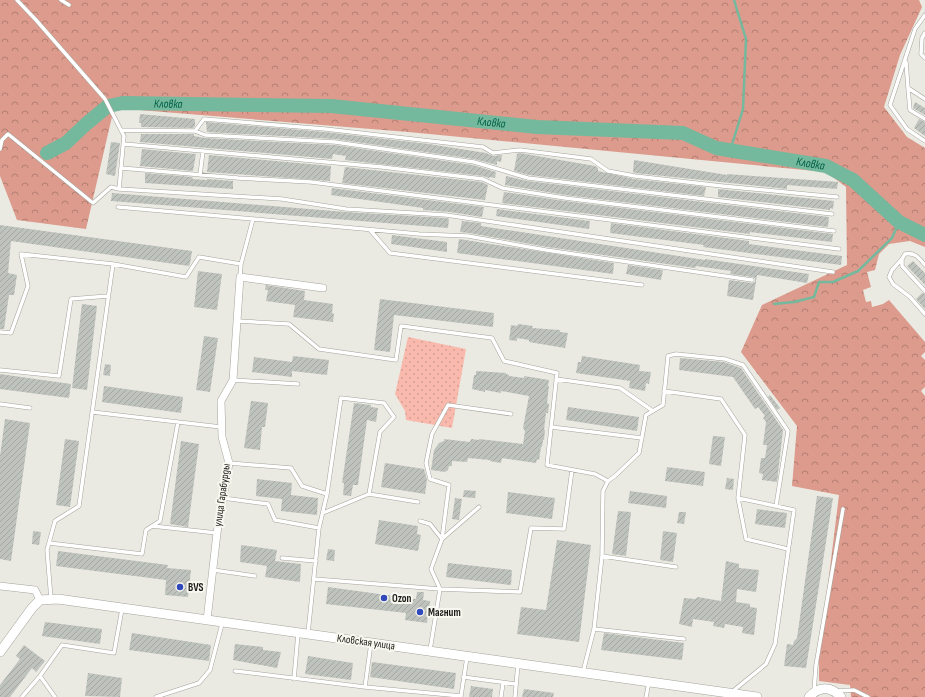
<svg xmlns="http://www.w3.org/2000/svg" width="925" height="697" viewBox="0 0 925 697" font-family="'Sofia Sans Condensed',sans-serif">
  <defs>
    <pattern id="grass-dots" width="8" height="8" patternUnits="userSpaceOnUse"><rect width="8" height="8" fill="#f9baad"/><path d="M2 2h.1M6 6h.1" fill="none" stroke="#d59f94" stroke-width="1.8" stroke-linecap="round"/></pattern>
    <pattern id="forest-crowns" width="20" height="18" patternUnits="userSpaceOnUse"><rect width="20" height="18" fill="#dc9b8d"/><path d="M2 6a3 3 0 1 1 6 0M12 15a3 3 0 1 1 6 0" fill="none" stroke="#b27e72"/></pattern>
    <pattern id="building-hatch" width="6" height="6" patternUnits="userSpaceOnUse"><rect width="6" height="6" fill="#bfc3bd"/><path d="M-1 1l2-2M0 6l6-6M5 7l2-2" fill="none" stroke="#a4a7a2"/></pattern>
  </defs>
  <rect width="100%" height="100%" fill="#ebeae2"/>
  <path fill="url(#grass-dots)" d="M408,337L466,349L452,428L406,420L405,411L395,394Z"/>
  <path fill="url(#forest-crowns)" d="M0,0H919L922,7L900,55L884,107L907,137L925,148V247L910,241L889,244L879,254L875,270L867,272L871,287L863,290L866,302L871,301L872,307L883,304L889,300L925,342V352L921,356L925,360V387L921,391L925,396V697H851L850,685L819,681V657L839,495L792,486L797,426L741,352L762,305L847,265L846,187L826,172L408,132L114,108L86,229L17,220L0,176Z"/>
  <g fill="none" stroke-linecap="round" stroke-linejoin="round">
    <path stroke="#74b99d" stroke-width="2.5" d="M730,151L743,109L746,39L734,0
      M774,304L794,302L814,297L819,282H833L858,271L892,238L899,222"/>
    <path stroke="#74b99d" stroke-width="14" id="s1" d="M47,153L66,143L86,124L108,106L123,103L331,106L537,127L683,133L716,148L826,166L853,180L899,222L925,235"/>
  </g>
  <path fill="url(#building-hatch)" d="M915,102L925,108V115L913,108Z
    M140,114L195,119V126L193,128L141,127V123H139Z
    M919,119L925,122V136L914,128Z
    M206,122L325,132L429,144L486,153L493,156L502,155L501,162L497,161V165L474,159L335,139L207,132Z
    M141,134H194V136L205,138L335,145L473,165L496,172L495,178L489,177V178L483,176L345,160L346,156L333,154L332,159L140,142Z
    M111,142L120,143L115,176L106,174Z
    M142,149L196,154L193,171L140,166Z
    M520,153L595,166L598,168V171L634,179L706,187L704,196L529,175L514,171L517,154Z
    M209,155L331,166L330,181L207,172Z
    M634,160L727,175V174L838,182L837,189L787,185V189L635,173L633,172Z
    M345,167L482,182L488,185L485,200L342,183Z
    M145,173L193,177L192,179L207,180V179L233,181V189L145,183Z
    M506,176L528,181L829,217L828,227L565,195L505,185Z
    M332,188L484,207L482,217L450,212L423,210V208L331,195Z
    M718,189L834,201L833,209L830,208V210L718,197Z
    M504,192L565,201L833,234L832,242L750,232V234L502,203Z
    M112,193L346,212L446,218L449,219L448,228L111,201Z
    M497,209L590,221L589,229L496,216Z
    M462,221L481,223V226L705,260V259L809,274L807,283L757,275L753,300L727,296L729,280L752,283L755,282V278L752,277L730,274L731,271L696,266L695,268L547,247L469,233L460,232Z
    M611,223L749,241V244L842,256L841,265L703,247L704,245L610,233Z
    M0,225L192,251L190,264L189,266L11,241L8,273L17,275L14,295H9L4,329H0Z
    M392,235L447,242V252L391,244Z
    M459,239L614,263L613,274L457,253Z
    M913,261L925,273V285L907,266Z
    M628,265L663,270L661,280L626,274Z
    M198,271L222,274L217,310L194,307Z
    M266,285L305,291L304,300L333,304L332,313L334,314L333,322L293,317L295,305L266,301L268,290H265Z
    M922,293L925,294V309L916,299Z
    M380,299L494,313L493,327L394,315L390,352L374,350Z
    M82,304L97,306L87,390L72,388Z
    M518,324L533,326L532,328L560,330V332L568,333L565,348L529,342V340L517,338V341L509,340L511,325L517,326Z
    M204,336L218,338L210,392L196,390Z
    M293,356L329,360L327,375L292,371V377L252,372L254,357L292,362Z
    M582,356L640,365L639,371L651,372L649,384L646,383L645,391L629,388L630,381L576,373L578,362H581Z
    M680,358L724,362L741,368L783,430L777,482L762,480L763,474L759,473L761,458H765L767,445H763L766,422L763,418L765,416L758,407L755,409L733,377L679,370Z
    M105,364L111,365L110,376L103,375Z
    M476,371L506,373V374L509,375V376L524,378V376L549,380L548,386H549L547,403L549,404L548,413H546L544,430H545L544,440H543L542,447H541L539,460L537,459L536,463L502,458L501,463L490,461V460L468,458L467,462L452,461V466H449L448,470L445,472L431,470L434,450L439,443L444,441V439L470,442L471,439L479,440V439L523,444L525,431L523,428L529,396L501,391V393L485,390V392L472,389L474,375H476Z
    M0,374L71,384L69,398L0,389Z
    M104,386L183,397L181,413L102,402Z
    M770,395L780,408L777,410L768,397Z
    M251,401L268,403L265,427H262L260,450L244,448Z
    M354,403L371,405V407L378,408L376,422L367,420L358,485H353L351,496L343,495L344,483H342Z
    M568,407L639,417L637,431L566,420Z
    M5,419L30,423L11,561L0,559V456Z
    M713,436L725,437L721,466L709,464Z
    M65,439L79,441L70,507L56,505Z
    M181,441L199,444L188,527L170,524Z
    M385,463L424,469L427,480L425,494L381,487Z
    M667,467L705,472L703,486L665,481Z
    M727,478L734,479L733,490L725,489Z
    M257,479L292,483L291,495L318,498L317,515L281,511L282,499L256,496Z
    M464,490L476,491L475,498L463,497Z
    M630,491L667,496L666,508L628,503Z
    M508,492L555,498L552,519L506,513Z
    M817,496L833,498L806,668L784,666L787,644L793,645L794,641L797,638Z
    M455,498L462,499L459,520L452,519Z
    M757,509L787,513L785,528L755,524Z
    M618,511L631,512L626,556L612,554Z
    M679,512H686L684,524L677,523Z
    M379,520L418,526L417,534L421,535L418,551L375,544Z
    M33,531L41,532L39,545L32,544Z
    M663,531L677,533L673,562L660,560Z
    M557,540L591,545L579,642L517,634L521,607L546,610Z
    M241,545L277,550L275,561L301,564L300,582L265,577L267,566L240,562Z
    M328,549L335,550L334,561L326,560Z
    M58,551L168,565L167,568L191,570L188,597L165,595L166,580L56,566Z
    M726,561L739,564V568L759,570L756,592L737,589L736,602L750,604V607L757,608L754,635L742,633L743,627L725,624L724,628L713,626L714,622L693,619L692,627L679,624L684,598L695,599L698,597L721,601Z
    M448,563L512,570L511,585L446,577Z
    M328,587L416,599L417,592H424L423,600L430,601L427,623L405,620L406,613L326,604Z
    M45,622L102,629L100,644L42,636Z
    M132,633L211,645L209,661L129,650Z
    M604,633L684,643L682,660L601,650Z
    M235,644L263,647V650L281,652L277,668L233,660Z
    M24,645L45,661L36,672L32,668L10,697H0V685L20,659L16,656Z
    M308,656L353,663L351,680L305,674Z
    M372,662L456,673L454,689L370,677Z
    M88,673L122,678L120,697L85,696Z
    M471,686L493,689L492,697H469Z
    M524,689L554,693L553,697H522Z"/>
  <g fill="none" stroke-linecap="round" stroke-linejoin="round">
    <defs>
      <path id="service" d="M17,0L36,20L105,99L124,136L119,189L282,199L346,209L446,215L833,272
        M61,0L69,5
        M925,15L915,29L890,105L907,129L925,141
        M925,33L922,38L921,54L925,58
        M906,62L908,88L925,99
        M908,88L910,110L925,119
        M121,130L195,131L204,119L325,129L483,147L493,153L520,150L591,159L608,171L635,176L722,186L837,197
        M195,131L205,135L335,142L474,162L528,178L832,214
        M124,144L382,167L483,179L502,188L565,198L834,231
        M0,149L2,140L8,134L93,203L111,187L119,189
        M121,168L238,178L311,182L839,249
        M200,175L203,151
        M118,207L253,219
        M370,230L390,253L642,285
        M902,259L892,270L889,277L893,284L910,297L925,314
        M241,264L253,219L419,234L468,236L546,250L752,280
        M925,265C919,258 915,252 905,254L902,259V266L925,291
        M237,321L289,324L319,349L396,360L401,326L492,338L504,361L557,373L547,465L595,474L608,481
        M0,332L11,333L28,286L21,254L113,264L186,277L199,257L241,264L240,277
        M0,370L59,376L71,299L108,296
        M556,379L620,388L653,411
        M233,380L298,384
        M664,391L721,399L745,435L738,498L794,510L775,644L766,664L733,691
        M0,404L30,408
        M92,412L221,427
        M551,427L642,438
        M229,463L291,468L302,486L327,494
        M369,494L418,502
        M223,498L268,504L275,520L319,528
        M738,498L746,539L788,549
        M420,521L430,524L442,539
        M152,526L217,533
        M442,539L449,485L430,479L426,463L432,434L448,405L511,414
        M49,543L142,554L146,530L160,521L178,422
        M602,556L676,567
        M282,558L316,561
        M213,570L255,576
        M314,579L440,589L520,592L531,528L564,529L572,470
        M51,599L47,550L55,521L79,506L113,264
        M594,629L684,639
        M308,633L319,528L327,494L341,398L384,403L394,417L380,432L369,494L323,513
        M371,643L365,687L461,696L467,657
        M430,650L440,589L431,569L442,539L479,507
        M235,671L365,687
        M583,672L594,629L602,556L603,491L608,481L615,476L639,453L646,415L663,405L668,356L676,354L725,359L743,365L788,431L776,506
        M40,676L55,697
        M463,677L515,684
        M294,679L298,634
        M814,691L816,665L843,509
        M837,691L854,690L868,697
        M22,697L40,676L62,645L114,653L122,609
        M156,697L199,683L210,670L222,624
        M501,697L503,683
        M515,697L518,664
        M646,697L649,682"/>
      <path id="minor" d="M0,586L35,590L40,600
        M207,620L217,533L229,463L222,437L221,401L233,380L240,277L323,288"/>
      <path id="tertiary" d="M0,652L32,608L40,600L58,599L757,697
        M809,697C819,686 831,686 841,697"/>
    </defs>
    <use href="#service" stroke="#a4a39c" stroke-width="4.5"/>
    <use href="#minor" stroke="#a4a39c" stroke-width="8"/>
    <use href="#tertiary" stroke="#a4a39c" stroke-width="10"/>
    <use href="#service" stroke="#fff" stroke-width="3.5"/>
    <use href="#minor" stroke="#fff" stroke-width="7"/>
    <use href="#tertiary" stroke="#fff" stroke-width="9"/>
  </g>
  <g fill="#3048b9" stroke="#f8f7f0" stroke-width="1.5">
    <circle cx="180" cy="587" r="4"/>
    <circle cx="384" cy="598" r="4"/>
    <circle cx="420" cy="612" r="4"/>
  </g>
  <g text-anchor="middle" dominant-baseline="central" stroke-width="4" stroke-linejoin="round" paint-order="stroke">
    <g font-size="11" fill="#1b1b18" stroke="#f8f7f0">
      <text transform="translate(222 495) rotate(-82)">улица Гарабурды</text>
      <text transform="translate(366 642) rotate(8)">Кловская улица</text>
    </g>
    <g font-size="11" font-weight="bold" fill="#1b1b18" stroke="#f8f7f0" text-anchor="start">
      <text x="188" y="587">BVS</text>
      <text x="392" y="598">Ozon</text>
      <text x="428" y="612">Магнит</text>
    </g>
    <g font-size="12" font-style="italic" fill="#036148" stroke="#f8f7f0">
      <text stroke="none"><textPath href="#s1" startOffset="138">Кловка</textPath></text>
      <text stroke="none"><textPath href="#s1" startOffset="462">Кловка</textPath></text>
      <text stroke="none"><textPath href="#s1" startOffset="786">Кловка</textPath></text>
    </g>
  </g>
</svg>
